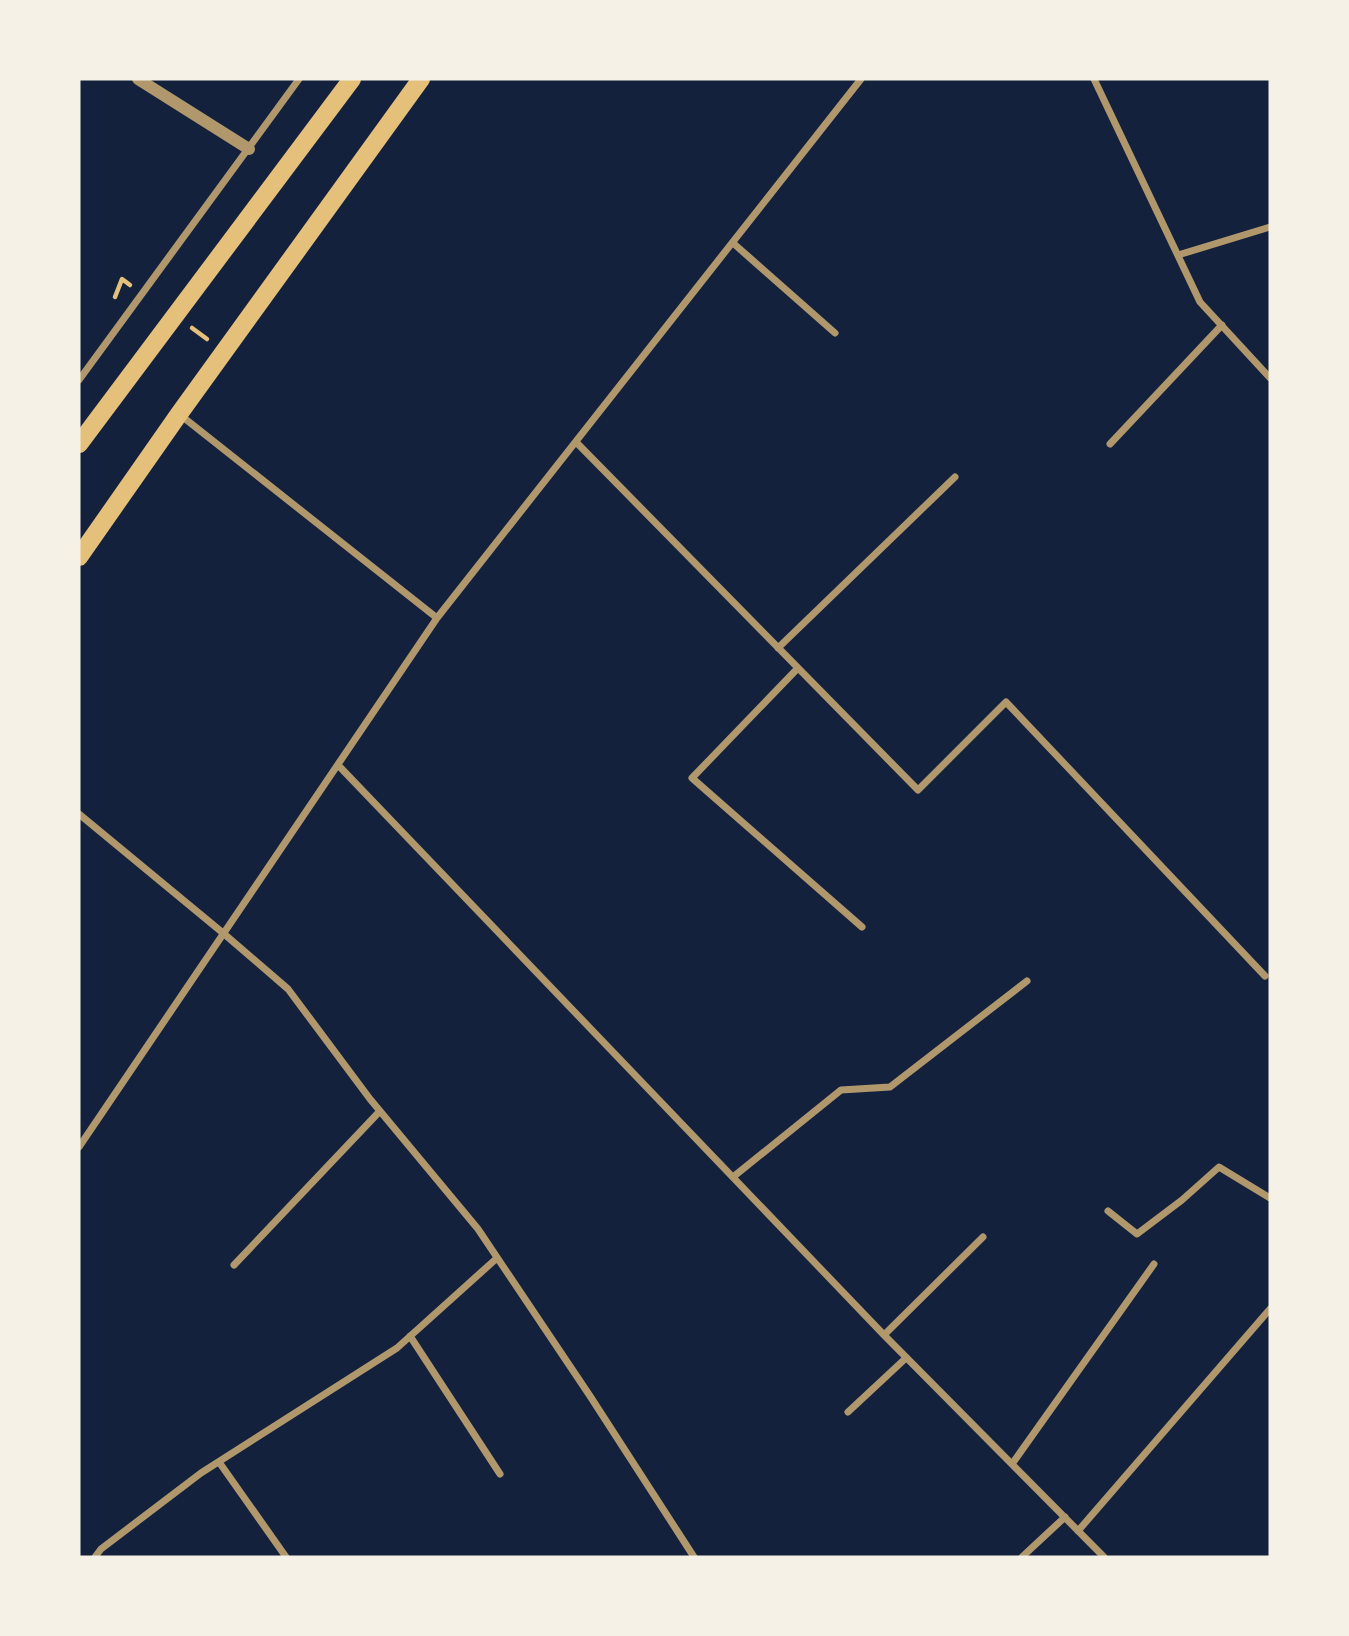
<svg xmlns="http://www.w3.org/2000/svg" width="1349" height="1636" viewBox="0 0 1349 1636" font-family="'PT Sans',sans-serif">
  <rect width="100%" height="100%" fill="#14213d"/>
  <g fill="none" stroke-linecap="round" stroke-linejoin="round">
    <path stroke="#e5c07b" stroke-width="4.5" d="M115,297L122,279L130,285
      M192,328L207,339"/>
    <path stroke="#b1986c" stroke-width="7" d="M1094,79L1200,302L1270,378
      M733,243L835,333
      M1178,255L1270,227
      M79,380L299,79
      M179,414L437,618
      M576,442L918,790L1006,702L1265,976
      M1110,444L1222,325
      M778,648L955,477
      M798,668L692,778L862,927
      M338,765L884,1335L1104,1557
      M79,814L223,933L288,989L370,1099L478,1229L590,1396L694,1557
      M79,1147L437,618L861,79
      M733,1177L841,1090L890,1087L1027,981
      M1108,1211L1137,1234L1182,1200L1219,1167L1270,1198
      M234,1265L380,1111
      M884,1335L983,1237
      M410,1336L500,1474
      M848,1412L906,1358
      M219,1462L286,1557
      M1012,1464L1154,1264
      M1078,1531L1270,1309
      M95,1557L101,1549L201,1473L397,1348L497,1258
      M1022,1557L1065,1517"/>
    <path stroke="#b1986c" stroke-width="12" d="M138,79L249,149"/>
    <path stroke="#e5c07b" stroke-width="18" d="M79,444L352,79
      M79,557L179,414L421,79"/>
  </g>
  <rect width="1349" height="1636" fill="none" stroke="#f6f1e7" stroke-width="161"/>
</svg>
